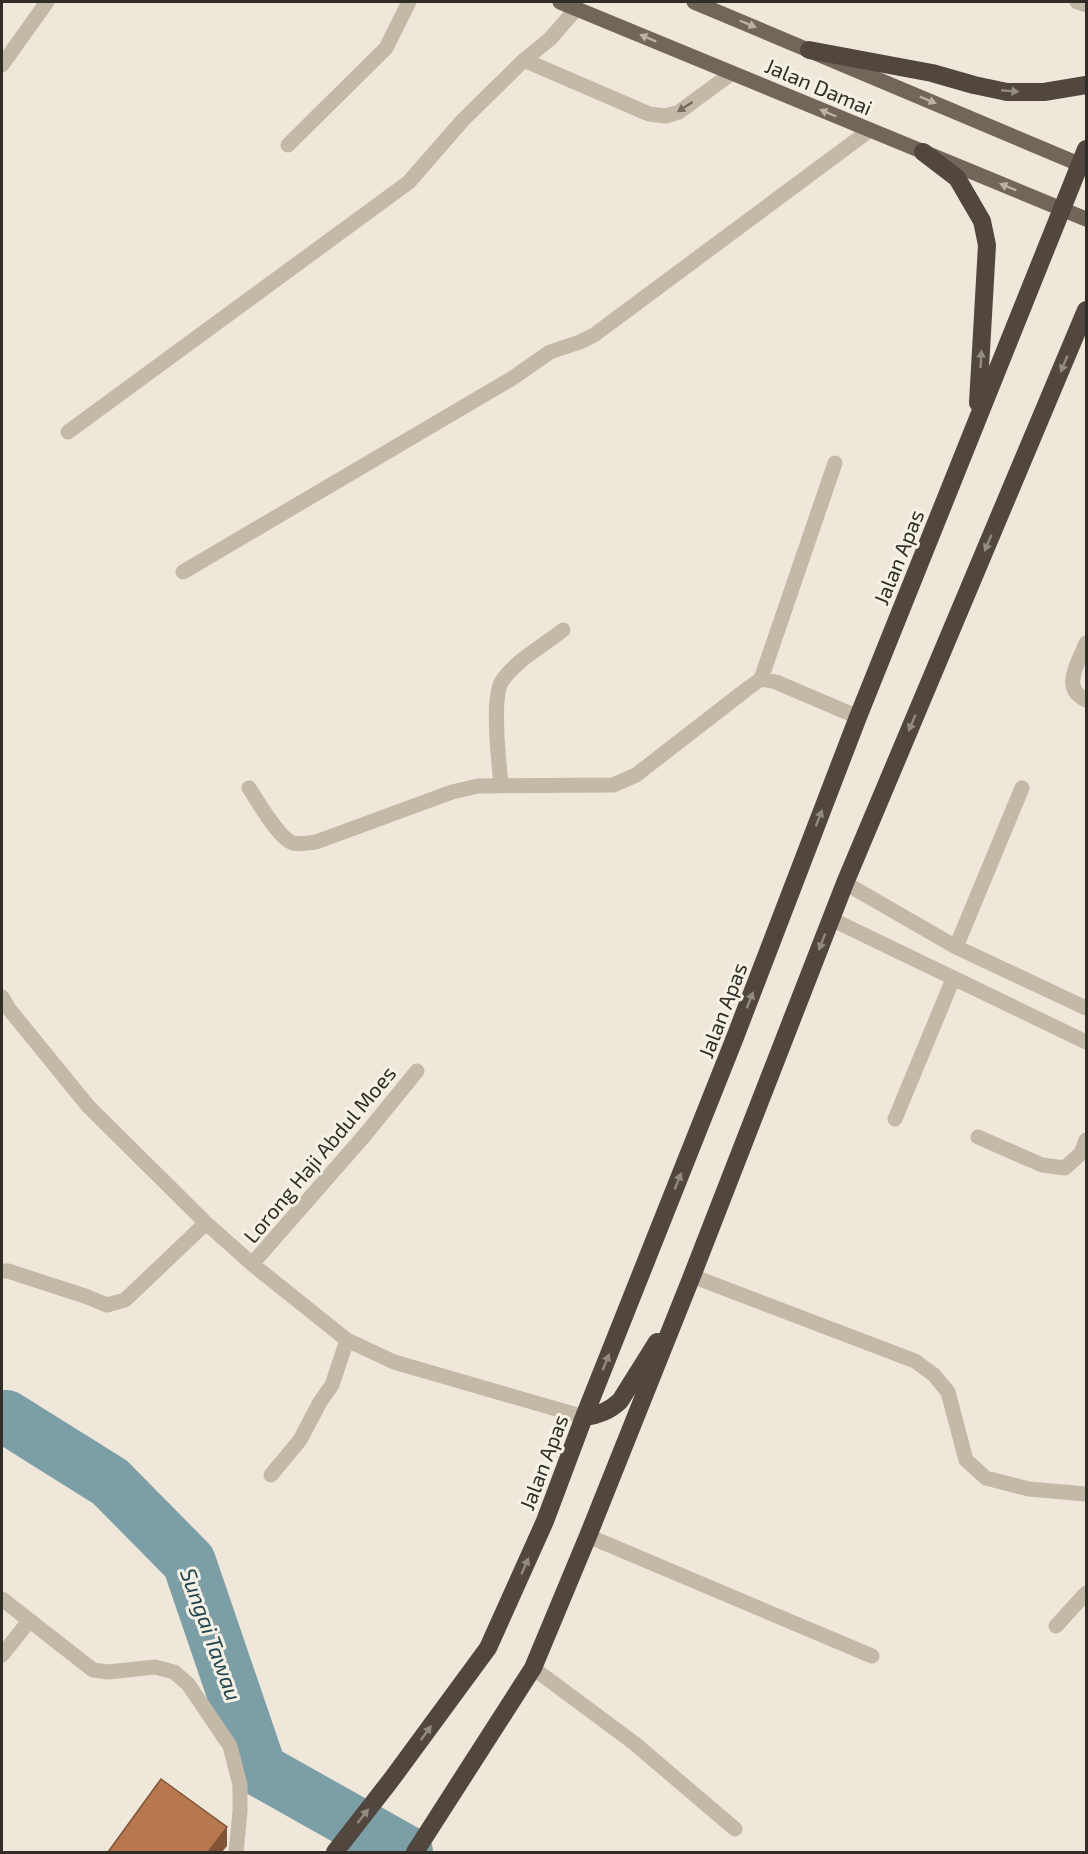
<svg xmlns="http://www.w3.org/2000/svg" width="1088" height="1854" viewBox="0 0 1088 1854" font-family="'Exo 2',sans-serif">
  <rect width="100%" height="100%" fill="#eee7da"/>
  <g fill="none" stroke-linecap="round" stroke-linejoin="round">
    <path stroke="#7c9fa7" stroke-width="54" d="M2,1417H6L110,1482L189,1562L260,1770L406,1852"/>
    <path stroke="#c4b9a7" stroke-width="15" d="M1077,2L1086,5
      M524,60L649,114L666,116L679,112L732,73
      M2,65L47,2
      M288,145L386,48L409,2
      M68,432L409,182L462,121L524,60L550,39L577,8
      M183,572L511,379L550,352L580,342L594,335L870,130
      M1086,643C1079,662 1060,688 1086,700
      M761,679L835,463
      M501,784C499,762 491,699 502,681C516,660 543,646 563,630
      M249,788C258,801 278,838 293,843C300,845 308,843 316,842L452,792L478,786L613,785L636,775L747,689L761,679L776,682L858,717
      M845,883L956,947L1086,1008
      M831,919L1086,1042
      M956,947L1022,788
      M2,997L9,1009L88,1106L206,1223L252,1264L347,1340L394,1362L584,1417
      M895,1119L953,979
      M978,1137L1042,1165L1065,1168L1081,1153L1086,1140
      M252,1264L364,1136L417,1071
      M2,1271H8L85,1296L107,1305L125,1300L206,1223
      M692,1276L915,1361L934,1375L948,1392L966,1460L986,1478L1029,1489L1086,1494
      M271,1475L300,1440L320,1402L332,1385L347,1340
      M588,1536L872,1656
      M2,1599L93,1670L108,1672L155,1667L174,1672L188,1684L230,1746L240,1785V1811L236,1852
      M1056,1626L1086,1593
      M2,1655L29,1621
      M533,1668L634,1743L735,1829"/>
    <path stroke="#726559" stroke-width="15" d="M560,2L1086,219
      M694,2L1086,167"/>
    <path stroke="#51473f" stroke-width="18" d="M809,50L932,73L974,85L1007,92H1044L1086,85
      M923,152L957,178L982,221L987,245L978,403
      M584,1417C599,1415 609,1411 620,1401L657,1342
      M335,1852L391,1780L488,1648L545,1521L584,1417L734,1040L858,717L1086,149
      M415,1852L533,1668L588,1536L692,1276L845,883L1086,310"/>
  </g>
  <path fill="#805437" d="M227,1827V1846L222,1852H208Z"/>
  <path fill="#b7784e" stroke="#805437" stroke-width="1.5" d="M161,1779L227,1827L208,1852H108Z"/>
  <defs><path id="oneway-solid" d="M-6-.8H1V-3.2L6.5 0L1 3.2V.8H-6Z" transform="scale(1.5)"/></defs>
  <g fill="#bbb2a6">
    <use href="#oneway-solid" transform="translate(748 24) rotate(23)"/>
    <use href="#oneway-solid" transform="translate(648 38) rotate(-157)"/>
    <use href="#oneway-solid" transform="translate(928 100) rotate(23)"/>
    <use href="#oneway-solid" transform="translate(828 113) rotate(-157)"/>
    <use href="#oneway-solid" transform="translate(1008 187) rotate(-158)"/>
  </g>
  <g fill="#938b81">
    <use href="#oneway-solid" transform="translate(1010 91) rotate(5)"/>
    <use href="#oneway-solid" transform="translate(981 359) rotate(-87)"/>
    <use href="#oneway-solid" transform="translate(1064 364) rotate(113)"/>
    <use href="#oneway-solid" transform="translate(988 543) rotate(113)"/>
    <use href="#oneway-solid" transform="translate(912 723) rotate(113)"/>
    <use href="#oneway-solid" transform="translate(819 818) rotate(-69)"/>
    <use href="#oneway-solid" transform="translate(822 942) rotate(111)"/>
    <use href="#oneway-solid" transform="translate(750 1000) rotate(-69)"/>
    <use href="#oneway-solid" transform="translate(678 1181) rotate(-68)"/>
    <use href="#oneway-solid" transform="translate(606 1362) rotate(-68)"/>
    <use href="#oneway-solid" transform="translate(525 1566) rotate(-66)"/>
    <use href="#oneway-solid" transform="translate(426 1733) rotate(-54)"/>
    <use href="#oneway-solid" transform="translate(363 1816) rotate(-52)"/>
  </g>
  <use fill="#746b61" href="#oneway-solid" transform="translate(685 107) rotate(147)"/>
  <g text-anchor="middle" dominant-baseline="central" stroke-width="6" stroke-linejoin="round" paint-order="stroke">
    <g font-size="21" fill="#322c27" stroke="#f6f1e5">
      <text transform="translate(819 86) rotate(23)">Jalan Damai</text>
      <text transform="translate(898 557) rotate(-68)">Jalan Apas</text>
      <text transform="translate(722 1010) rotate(-69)">Jalan Apas</text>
      <text transform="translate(319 1154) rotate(-50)">Lorong Haji Abdul Moes</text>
      <text transform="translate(543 1462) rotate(-69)">Jalan Apas</text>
    </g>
    <g font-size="22" font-style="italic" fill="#21444e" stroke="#f6f1e5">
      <text transform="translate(212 1634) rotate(70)">Sungai Tawau</text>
    </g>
  </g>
  <rect width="1088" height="1854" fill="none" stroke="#322c27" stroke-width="6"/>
</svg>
